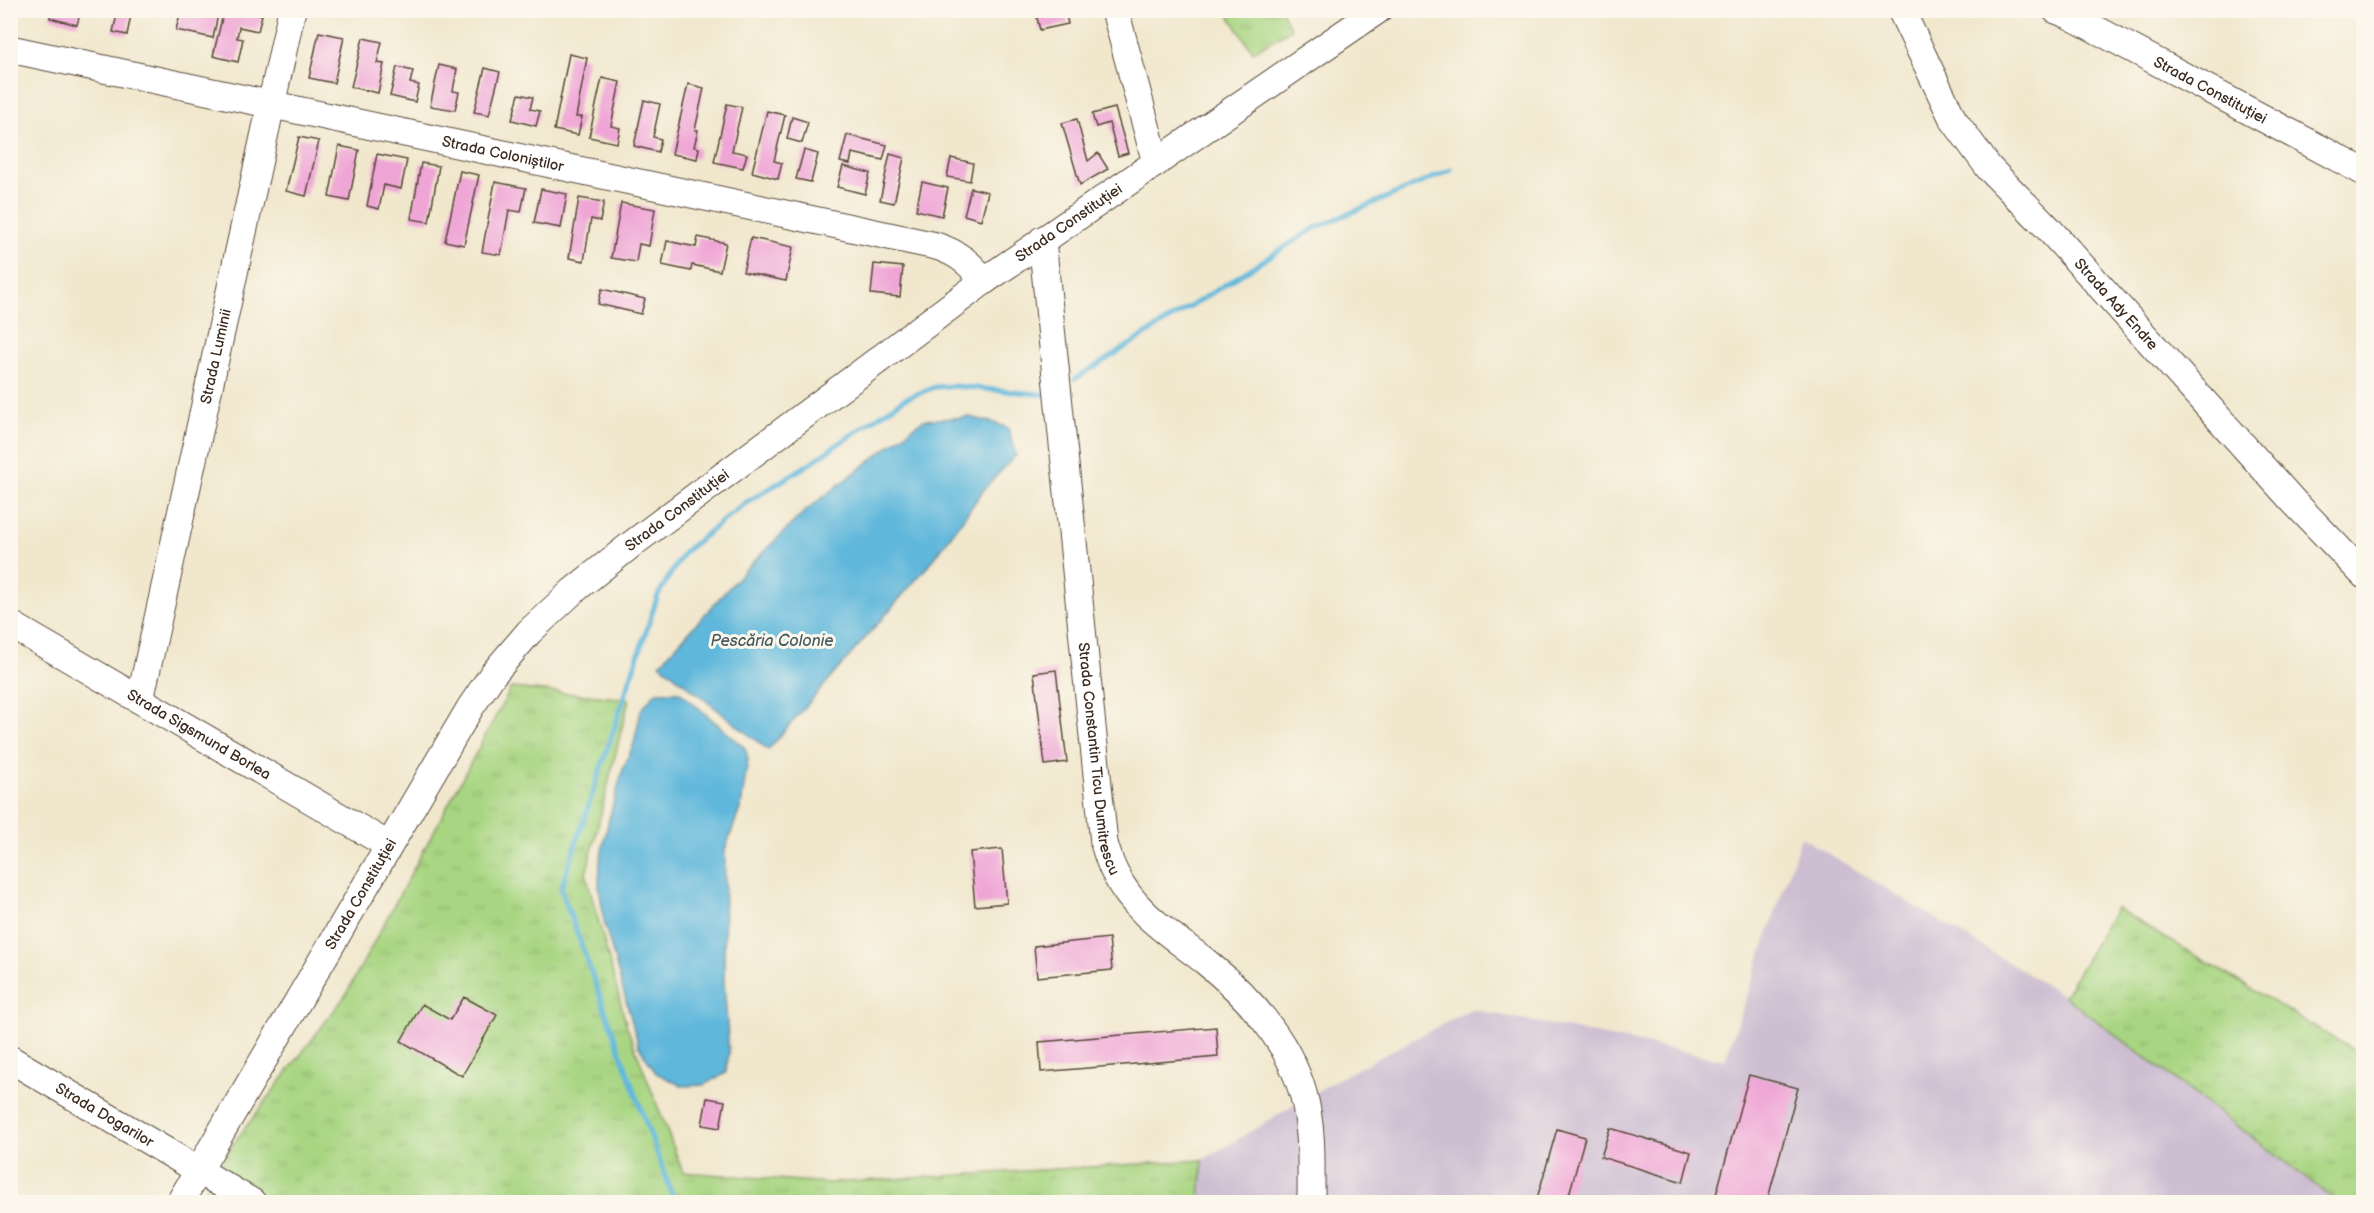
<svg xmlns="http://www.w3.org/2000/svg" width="2374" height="1213" viewBox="0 0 2374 1213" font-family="'Balsamiq Sans',sans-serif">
  <defs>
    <pattern id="grass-tufts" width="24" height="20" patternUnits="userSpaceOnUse" patternTransform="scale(1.5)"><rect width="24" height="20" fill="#a8d581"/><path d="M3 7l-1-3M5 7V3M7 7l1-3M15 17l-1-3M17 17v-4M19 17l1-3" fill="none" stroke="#92b76f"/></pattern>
  </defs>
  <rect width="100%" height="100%" fill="#fbf7ec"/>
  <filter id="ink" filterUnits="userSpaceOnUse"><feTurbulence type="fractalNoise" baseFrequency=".0167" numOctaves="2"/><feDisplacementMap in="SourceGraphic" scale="12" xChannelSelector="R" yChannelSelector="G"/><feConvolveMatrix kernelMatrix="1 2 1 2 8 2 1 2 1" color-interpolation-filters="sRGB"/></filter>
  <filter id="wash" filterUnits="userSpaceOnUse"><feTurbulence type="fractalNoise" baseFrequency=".008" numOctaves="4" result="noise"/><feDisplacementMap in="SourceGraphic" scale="24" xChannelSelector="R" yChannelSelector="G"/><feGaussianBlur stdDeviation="1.35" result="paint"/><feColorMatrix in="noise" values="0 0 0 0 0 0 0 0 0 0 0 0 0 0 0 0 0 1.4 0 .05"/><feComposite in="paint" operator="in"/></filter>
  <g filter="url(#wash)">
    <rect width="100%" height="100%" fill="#f1e7cd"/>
    <path fill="#cdbed2" d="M1801,837L2064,996L2338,1202H1200L1203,1160L1338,1079L1471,1009L1725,1060Z"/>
    <path fill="url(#grass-tufts)" stroke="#728050" stroke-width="1.5" d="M1234,11H1282L1291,29L1253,52L1228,14Z
      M511,688L629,699L586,874L627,1027L683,1172L829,1183L1203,1160L1200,1202H197L233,1144L345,996Z
      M2116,908L2363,1056V1202H2338L2064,996Z"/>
    <path fill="#5eb7db" stroke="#4c707c" stroke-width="1.5" d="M969,417L995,423L1008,428L1016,455L985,488L934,559L768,750L660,664L743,572L805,511L923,420Z
      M656,692H680L745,748L748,759L741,806L725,850L724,981L729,1053L726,1073L704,1085L682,1086L656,1073L639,1047L604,922L599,886L600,860L609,819L623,769L634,743L641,710Z"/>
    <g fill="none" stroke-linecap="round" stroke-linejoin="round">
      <path stroke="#5eb7db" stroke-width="5" d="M1075,379L1315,228L1451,170
        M673,1202L674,1200L561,889L658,595L684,552L744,504L806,466L904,399L935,387L954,386L1048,395"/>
    </g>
    <g id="blocks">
      <path fill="#efa5d6" d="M51,10H81L77,25L50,18Z
        M118,10H132L127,35L113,32Z
        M181,10H219L213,38L176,30Z
        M224,10H243L262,15L258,31L239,27L237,38L243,39L238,62L213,56Z
        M1035,10H1065L1068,24L1040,30Z
        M319,32L344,37L334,83L309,78Z
        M363,38L382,42L377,63L384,64L378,93L351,87Z
        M569,54L587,58L576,117H582L578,135L554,130Z
        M439,65L457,69L453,91L459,92L455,110L430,106Z
        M397,67L413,71L410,83L419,85L415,102L390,96Z
        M485,68L500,72L489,115L474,112Z
        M602,78L620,82L611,126L620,128L617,143L589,137Z
        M688,84L704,88L695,130H698L694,147L699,148L697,159L672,154Z
        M519,94L533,97L530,109L540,111L536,126L512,120Z
        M644,100L660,104L653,137L661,139L658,152L634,146Z
        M727,104L742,107L732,151L747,154L743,168L714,162Z
        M1115,108L1128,153L1118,156L1109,123L1096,127L1092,114Z
        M767,111L785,115L774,161L782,163L778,179L752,172Z
        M792,117L808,122L802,143L787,139Z
        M1077,119L1088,161L1098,153L1108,169L1080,185L1062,123Z
        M847,135L887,145L883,160L852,153L850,164L840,162Z
        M299,137L319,141L306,196L286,191Z
        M339,146L359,150L349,201L329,197Z
        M804,150L818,154L811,182L796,179Z
        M377,154L407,160L401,189L384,185L379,209L367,206Z
        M890,154L904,158L894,203L880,200Z
        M951,158L973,163L970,181L947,177Z
        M421,163L439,166L429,222L411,219Z
        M843,166L870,173L865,194L837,187Z
        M460,171L479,175L464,245L445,241Z
        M495,182L526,188L521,212L509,210L501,255L482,252Z
        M922,182L948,188L942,216L916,210Z
        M971,188L988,192L981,220L964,215Z
        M541,189L567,194L561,228L534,223Z
        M579,198L604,202L600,221L591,219L584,261L569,258Z
        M621,203L655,209L649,246L639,244L636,262L611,258Z
        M698,237L726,243L720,271L692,265L691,271L662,265L667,241L696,247Z
        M751,238L793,247L786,281L743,272Z
        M874,264L903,267L900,297L871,294Z
        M602,289L645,299L641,314L598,304Z
        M1056,670L1067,762L1045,765L1034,673Z
        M1002,849L1007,903L975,906L970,852Z
        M1109,938L1112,970L1037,977L1034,946Z
        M464,997L497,1015L462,1076L401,1041L422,1004L450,1020Z
        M1216,1027L1218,1057L1041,1072L1039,1042Z
        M1749,1075L1798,1088L1767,1202H1714Z
        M707,1098L725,1101L720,1128L702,1125Z
        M1610,1128L1691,1152L1683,1182L1601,1157Z
        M1557,1129L1585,1137L1567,1202H1536Z"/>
    </g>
  </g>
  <g filter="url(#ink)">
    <use href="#blocks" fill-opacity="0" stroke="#564638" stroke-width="1.5"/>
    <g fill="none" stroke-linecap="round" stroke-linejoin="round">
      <defs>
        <g id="minor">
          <path d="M1115,10L1156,163"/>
          <path id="s1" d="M1901,10L1953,119L1989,168L2046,226L2293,501L2364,575"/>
          <path id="s2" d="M2056,10L2069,15L2364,172"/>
          <path id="s3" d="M10,49L936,246C958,253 970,263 984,281"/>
          <path id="s4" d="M1042,240L1104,843C1107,853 1110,864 1115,873C1134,913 1173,936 1206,962C1248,996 1288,1040 1303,1093C1313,1128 1311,1167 1311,1202"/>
          <path id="s5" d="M10,624L388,845"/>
          <path id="s6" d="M140,700L292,10"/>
          <path id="s7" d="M10,1059L252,1202"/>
          <path id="s8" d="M180,1202L470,708L493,674L529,632L573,591L632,544L984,281L1378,10"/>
        </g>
      </defs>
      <use href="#minor" stroke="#564638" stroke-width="29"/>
      <use href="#minor" stroke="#fff" stroke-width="27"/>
    </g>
  </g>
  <g text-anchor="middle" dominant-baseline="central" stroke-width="6" stroke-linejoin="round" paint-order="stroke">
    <g font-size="15" fill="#3b2a1e" stroke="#fbf7ec">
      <text stroke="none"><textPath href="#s2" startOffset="174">Strada Constituției</textPath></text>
      <text stroke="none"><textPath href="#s3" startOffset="504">Strada Coloniștilor</textPath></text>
      <text stroke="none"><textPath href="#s8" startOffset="1347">Strada Constituției</textPath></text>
      <text stroke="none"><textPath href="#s1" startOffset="368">Strada Ady Endre</textPath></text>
      <text stroke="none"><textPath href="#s6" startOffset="352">Strada Luminii</textPath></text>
      <text stroke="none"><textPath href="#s8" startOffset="861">Strada Constituției</textPath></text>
      <text stroke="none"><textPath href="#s5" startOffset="219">Strada Sigsmund Borlea</textPath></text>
      <text stroke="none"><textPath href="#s4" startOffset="522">Strada Constantin Ticu Dumitrescu</textPath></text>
      <text stroke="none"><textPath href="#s8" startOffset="357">Strada Constituției</textPath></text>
      <text stroke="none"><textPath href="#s7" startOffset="110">Strada Dogarilor</textPath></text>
    </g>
    <g font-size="16" font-style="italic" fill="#475b60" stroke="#fbf7ec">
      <text x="772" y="641">Pescăria Colonie</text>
    </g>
  </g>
  <rect width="2374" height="1213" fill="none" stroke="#fbf7ec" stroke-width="36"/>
</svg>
